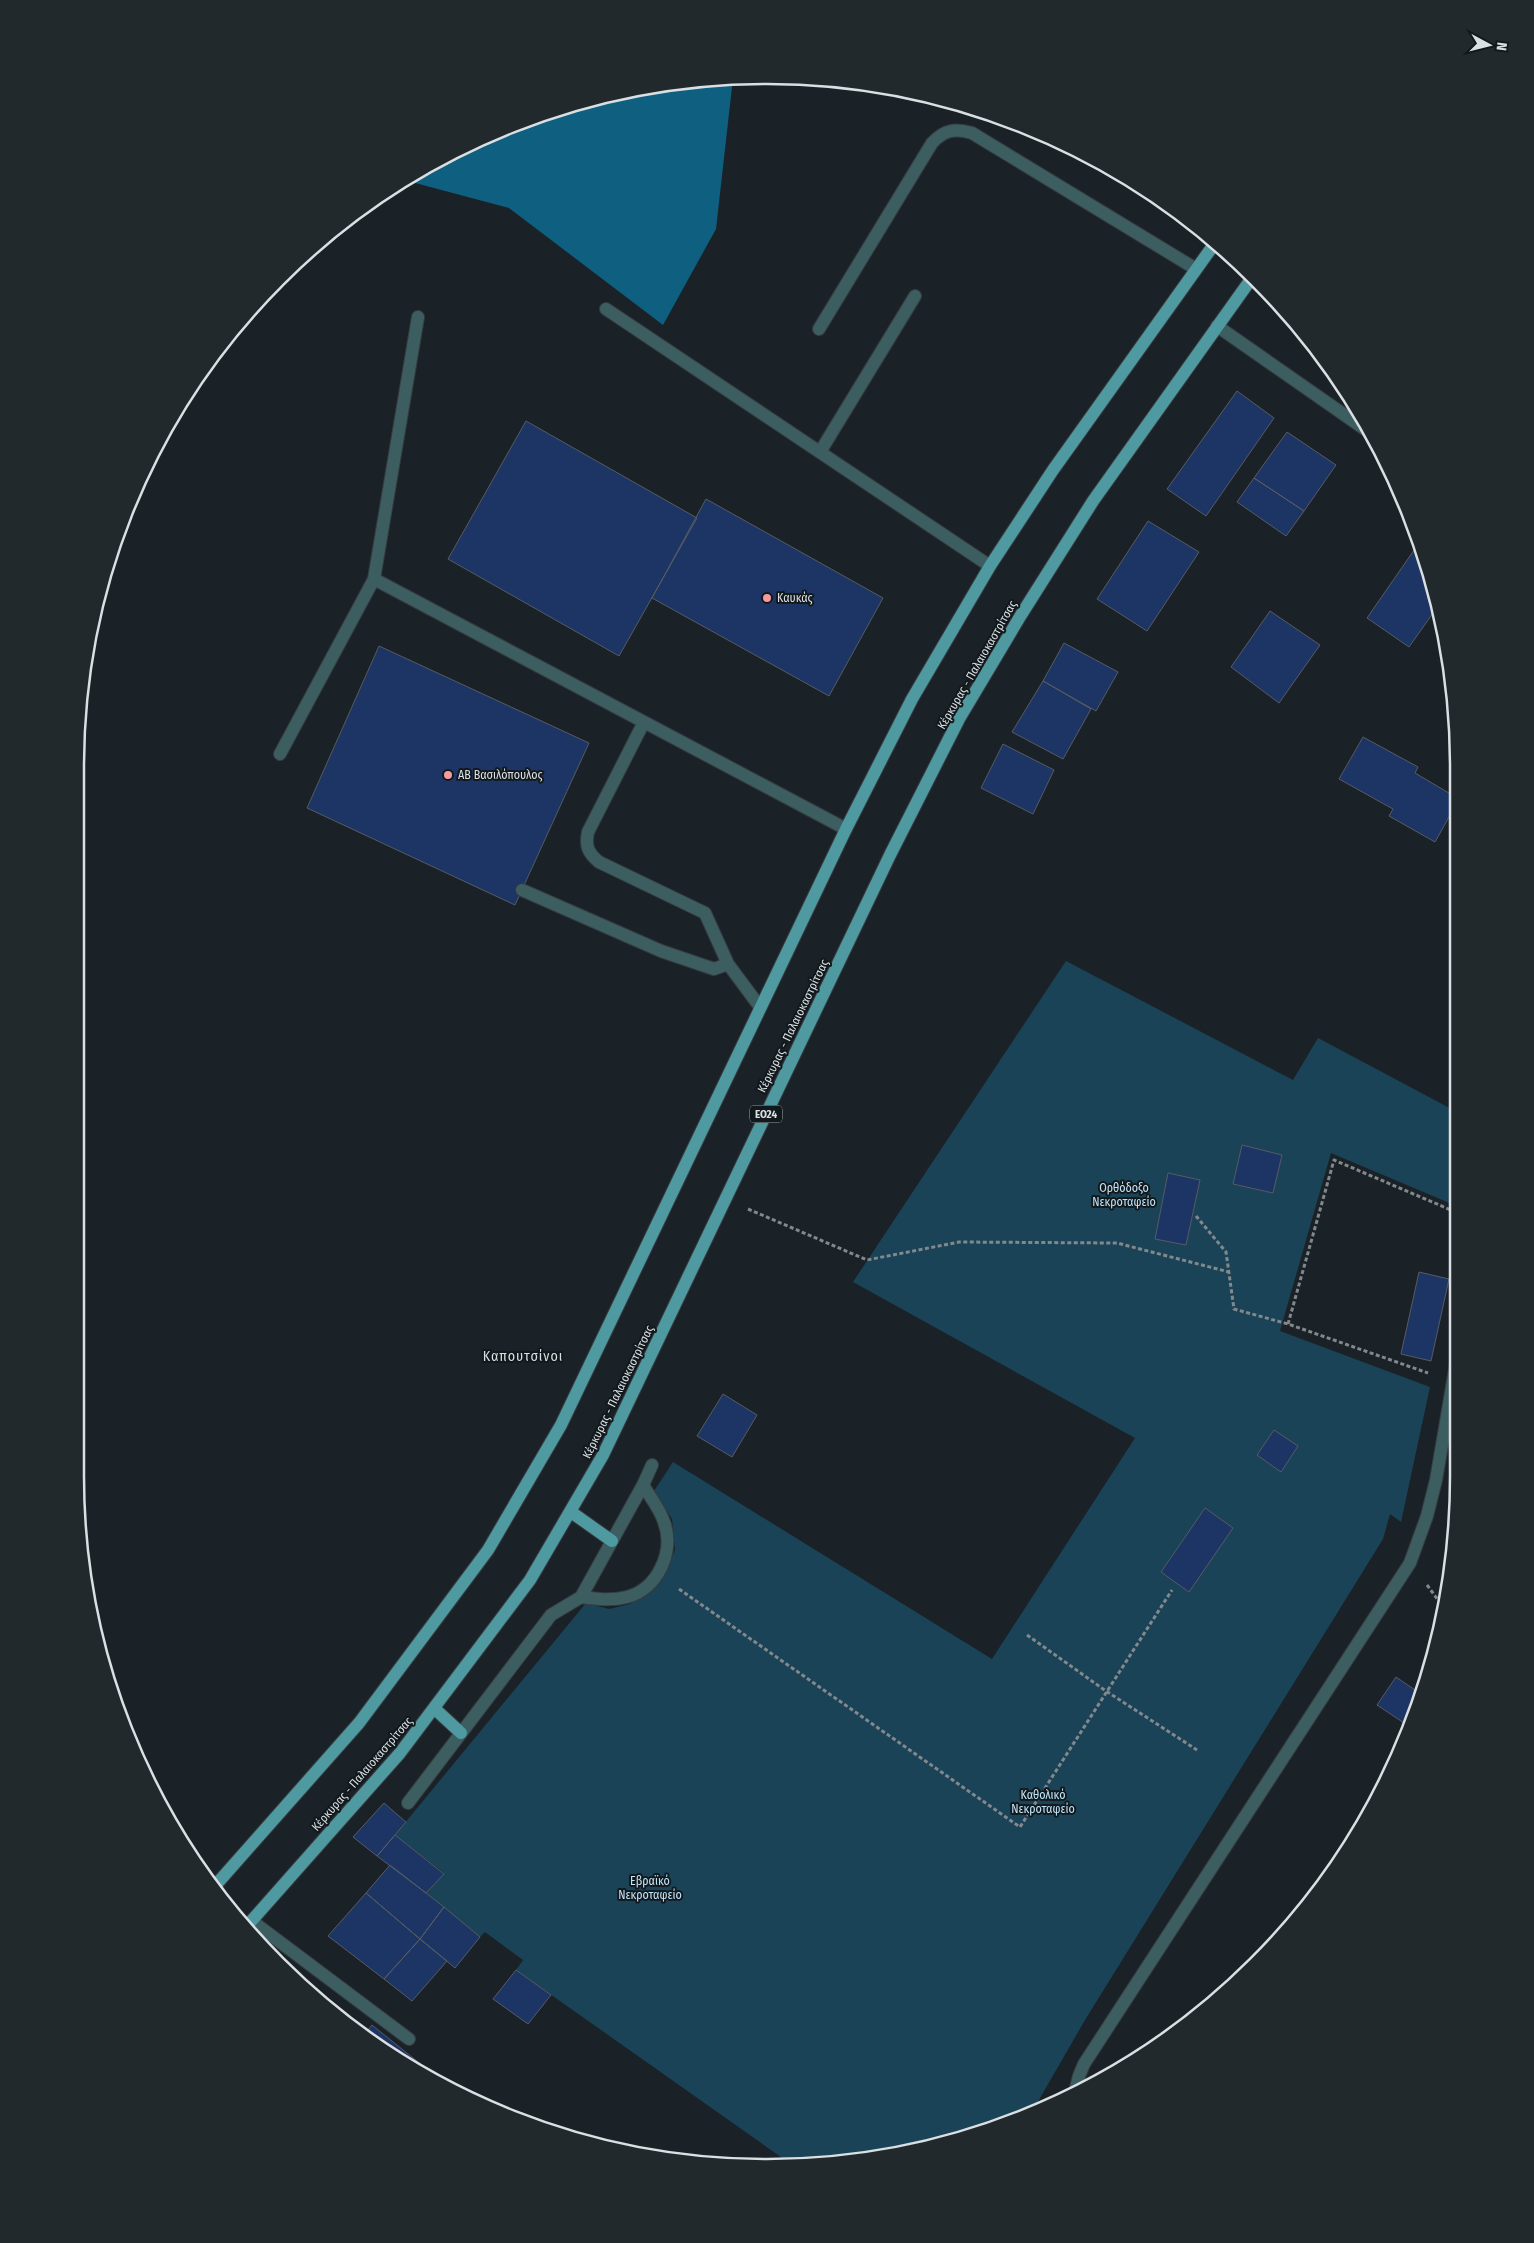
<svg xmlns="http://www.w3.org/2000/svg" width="1534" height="2243" viewBox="0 0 1534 2243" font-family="'Fira Sans Condensed',sans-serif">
  <rect width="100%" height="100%" fill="#1b2227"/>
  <path fill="#1a4357" d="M1066,961L1293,1080L1318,1038L1459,1113V1207L1331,1153L1280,1331L1430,1387L1401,1522L1390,1514L1383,1539L1085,2020L1032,2112L990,2131L902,2155L788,2162L516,1970L523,1960L485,1932L480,1937L426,1893L444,1873L395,1835L586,1603L609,1609L630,1604L655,1588L666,1570L675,1550L672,1519L654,1491L673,1462L992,1659L1135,1438L853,1282Z"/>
  <path fill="#0f5f80" d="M733,78L716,229L663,325L509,208L404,180L502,128L632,88Z"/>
  <path fill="#1c3564" stroke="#575b63" d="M1237,391L1274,418L1206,516L1167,489Z
    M526,421L697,518L619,656L448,559Z
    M1287,432L1336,465L1304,511L1254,478Z
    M1254,478L1304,511L1286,536L1237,502Z
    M706,499L883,598L829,696L652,598Z
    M1148,521L1199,552L1147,631L1097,599Z
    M1419,543L1438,606L1409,647L1367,618Z
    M1270,611L1320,645L1279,703L1231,667Z
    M1064,643L1118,672L1096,711L1043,681Z
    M379,646L589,743L515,905L307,808Z
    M1043,681L1091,709L1063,759L1012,732Z
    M1363,737L1418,767L1415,773L1459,799L1435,842L1389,816L1393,809L1339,779Z
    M1003,744L1054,770L1033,814L981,788Z
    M1242,1145L1282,1155L1273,1193L1233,1184Z
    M1168,1173L1200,1180L1186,1245L1155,1239Z
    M1419,1272L1449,1279L1431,1361L1401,1354Z
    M723,1394L757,1415L732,1457L697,1436Z
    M1274,1430L1298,1446L1281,1472L1257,1455Z
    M1205,1508L1233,1528L1189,1592L1161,1572Z
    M1396,1677L1418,1692L1407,1725L1377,1705Z
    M384,1803L406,1822L377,1856L353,1837Z
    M395,1835L444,1874L426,1893L377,1856Z
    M390,1865L444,1907L420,1939L366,1893Z
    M366,1893L420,1939L384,1979L328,1936Z
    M444,1907L480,1937L455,1968L420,1939Z
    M420,1939L447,1961L412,2001L384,1979Z
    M516,1970L551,1995L528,2024L493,1999Z
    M372,2025L428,2070L427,2072L364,2035Z"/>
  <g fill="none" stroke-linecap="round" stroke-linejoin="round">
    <defs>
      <path id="minor" d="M606,309L990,566
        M418,317L374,579L846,829
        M1217,326L1369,432
        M819,329L932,143C944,130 955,128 972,133L1196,269
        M820,452L915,296
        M644,722L588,832C585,846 588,853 599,862L705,913L728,964L760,1007
        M280,754L374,579
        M522,890L661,951L714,969L728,964
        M581,1597C596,1599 612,1601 627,1597C658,1589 675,1551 664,1522C660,1509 650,1497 643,1485
        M408,1803L551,1615L581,1597L643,1485L652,1465
        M252,1921L409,2039
        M1075,2092L1079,2076L1084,2064L1410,1563L1427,1516L1436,1480L1459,1346"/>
      <path id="major" d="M571,1512L612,1541
        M435,1709L461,1733
        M214,1887L359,1723L488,1550L561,1425L846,829L912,699L990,566L1053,470L1215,243
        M246,1927L400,1753L530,1580L603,1455L890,855L959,719L1021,615L1093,501L1254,275"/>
    </defs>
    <use href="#minor" stroke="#363c41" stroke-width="14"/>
    <use href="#major" stroke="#363c41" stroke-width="14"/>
    <path stroke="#82898d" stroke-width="3" stroke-dasharray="4 2.5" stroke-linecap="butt" d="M748,1209L867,1260L959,1242L1117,1243L1229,1272
      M1196,1216L1226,1252L1234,1309L1288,1324L1428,1373
      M1288,1324L1334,1160L1458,1213
      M1427,1585L1446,1611
      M679,1589L1020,1827L1172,1590
      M1027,1635L1106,1691L1197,1750"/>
    <use href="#minor" stroke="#3c5e61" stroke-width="12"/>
    <use href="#major" stroke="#4f9aa1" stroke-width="12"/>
  </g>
  <g fill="#f59b9d" stroke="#12191d" stroke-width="2">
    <circle cx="767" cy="598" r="5"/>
    <circle cx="448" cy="775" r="5"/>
  </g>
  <g text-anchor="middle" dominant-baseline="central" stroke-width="4" stroke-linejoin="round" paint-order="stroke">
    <rect fill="#12191d" stroke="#9da4a7" stroke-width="1" x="750" y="1105.5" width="32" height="17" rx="4"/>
    <g font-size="11" font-weight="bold" fill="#d9dfe2">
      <text x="766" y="1114">ΕΟ24</text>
    </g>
    <g font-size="12" fill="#d9dfe2" stroke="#12191d" text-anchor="start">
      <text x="777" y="598">Καυκάς</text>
      <text x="458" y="775">ΑΒ Βασιλόπουλος</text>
    </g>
    <g font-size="12" fill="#d9dfe2" stroke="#12191d">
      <text transform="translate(977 665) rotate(-60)">Κέρκυρας - Παλαιοκαστρίτσας</text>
      <text transform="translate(793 1026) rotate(-64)">Κέρκυρας - Παλαιοκαστρίτσας</text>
      <text transform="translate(618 1392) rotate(-64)">Κέρκυρας - Παλαιοκαστρίτσας</text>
      <text transform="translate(362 1774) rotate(-49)">Κέρκυρας - Παλαιοκαστρίτσας</text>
    </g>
    <g font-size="12" fill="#bfe3f8" stroke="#12191d">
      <text x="1124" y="1188">Ορθόδοξο<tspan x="1124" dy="14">Νεκροταφείο</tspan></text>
      <text x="1043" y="1795">Καθολικό<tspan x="1043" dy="14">Νεκροταφείο</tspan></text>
      <text x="650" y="1881">Εβραϊκό<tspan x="650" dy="14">Νεκροταφείο</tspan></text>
    </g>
    <g font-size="14" letter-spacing="1" fill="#d9dfe2" stroke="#12191d">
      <text x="523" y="1356">Καπουτσίνοι</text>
    </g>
  </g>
  <path d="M0 0H1534V2243H0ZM767 84H767A683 683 0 0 1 1450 767V1476A683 683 0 0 1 767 2159H767A683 683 0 0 1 84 1476V767A683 683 0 0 1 767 84Z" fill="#22292d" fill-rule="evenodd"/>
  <path fill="none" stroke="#d9dfe2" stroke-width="2.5" d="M767 84H767A683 683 0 0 1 1450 767V1476A683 683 0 0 1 767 2159H767A683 683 0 0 1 84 1476V767A683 683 0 0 1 767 84Z"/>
  <g transform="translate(1489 45) rotate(97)" stroke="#12191d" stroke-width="4" paint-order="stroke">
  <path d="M0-4L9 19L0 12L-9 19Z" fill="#d9dfe2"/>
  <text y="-8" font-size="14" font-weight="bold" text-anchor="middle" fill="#d9dfe2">N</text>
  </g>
</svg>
